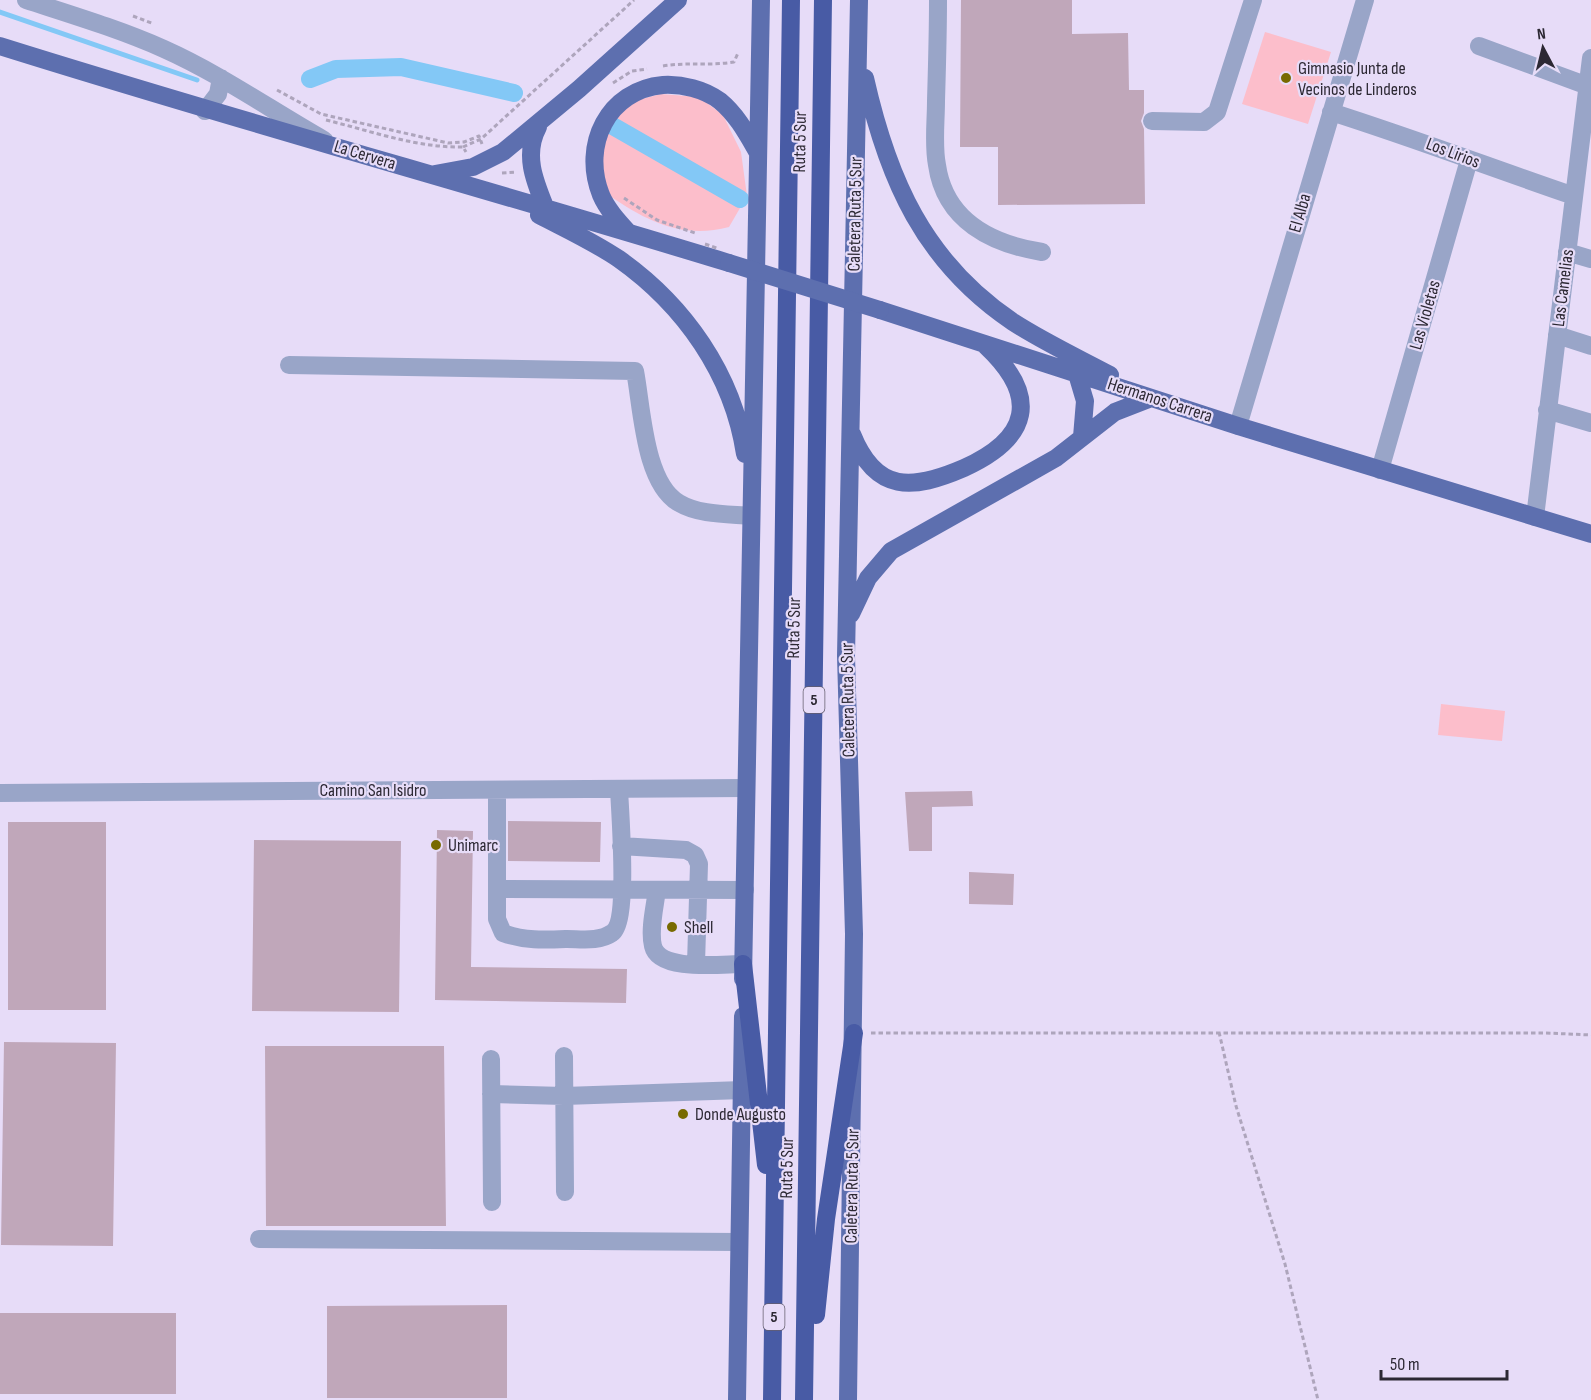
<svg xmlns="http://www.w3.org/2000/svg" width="1591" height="1400" viewBox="0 0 1591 1400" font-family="'Sofia Sans Condensed',sans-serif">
  <rect width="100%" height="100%" fill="#e7dcf8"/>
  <path fill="#fcbecb" d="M1265,32L1331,52L1308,124L1242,104Z
    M661,94L699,97L723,115L741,152L747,196L729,227C683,239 648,222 610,196L598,158L604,130L630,102Z
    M1441,704L1505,711L1502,741L1438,735Z"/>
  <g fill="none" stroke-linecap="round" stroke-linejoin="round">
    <path stroke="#83c8f6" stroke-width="5" d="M0,12L197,80"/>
    <path stroke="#83c8f6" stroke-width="18" d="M310,79L336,69L401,67L514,93
      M611,125L740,199"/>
  </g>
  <path fill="#c0a7ba" d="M961,0H1072V34L1128,33L1129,90H1144V113L1141,121L1144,129L1145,204L998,205V147H960Z
    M972,791L973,806L932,807V851H909L905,792Z
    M508,821L601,822L600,862L508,861Z
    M8,822H106V1010H8Z
    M437,830L473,831L471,967L627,969L626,1003L435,1000Z
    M254,840L401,841L399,1012L252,1011Z
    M969,872L1014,874L1013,905L969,904Z
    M4,1042L116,1043L113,1246L1,1245Z
    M265,1046H444L446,1226H266Z
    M507,1305V1398H327V1306Z
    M0,1313H176V1394H0Z"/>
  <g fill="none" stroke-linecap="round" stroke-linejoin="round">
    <path stroke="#aea5bc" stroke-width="3" stroke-dasharray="4.5 3" stroke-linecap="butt" d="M133,16L154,24
      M663,66C687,62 710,66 734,62L738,53
      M613,83L632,71L647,69
      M277,90L321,114L448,143L464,142L479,136L482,144
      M326,120C371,131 417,148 463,147L466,152
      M463,147L481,139L634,0
      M502,173L516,172
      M624,198L657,220L695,233
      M1219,1032L1236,1106L1285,1264L1318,1400
      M871,1033H1546L1591,1035"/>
    <path stroke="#99a5c8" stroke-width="18" d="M26,0C72,15 119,29 164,49C220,74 271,110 324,140
      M938,0C938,34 937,67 936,101C936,122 933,145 937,165C945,221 992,244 1042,252
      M1479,46L1588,86
      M205,111L218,94L221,78
      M1331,112C1413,138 1492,168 1574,196
      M1152,121L1204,122L1217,112L1253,0
      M1567,252L1591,259
      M1557,335L1591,346
      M289,365L635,371C642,407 644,483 679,503C699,515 728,514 751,516
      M1547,410L1591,423
      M1238,426L1365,0
      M1380,470L1469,160
      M1535,517L1591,58
      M497,790V919L503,933C525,941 544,940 567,939C581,939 599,942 612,933C629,922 620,813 619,789
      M0,793L746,788
      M621,846L686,850L695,855L699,864L696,964
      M498,889L745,890
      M657,890C655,906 649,930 653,946C659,972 721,964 743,964
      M564,1056L565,1192
      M491,1059L492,1202
      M491,1094L564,1096L743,1090
      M259,1239L739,1242"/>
    <path stroke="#5d6faf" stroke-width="18" d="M0,46C242,122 487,189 729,263
      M865,78C888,180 924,262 1013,322C1044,342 1078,358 1110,375
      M538,127C523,155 535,182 546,209
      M435,174L473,167L503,152L579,89L678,0
      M539,215C566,229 594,242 619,259C684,305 733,374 745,454
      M628,232C618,221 607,209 601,195C581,145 608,90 663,85C682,84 704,89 720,101C737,115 747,134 758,153
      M880,310L1238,426L1591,534
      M1077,374L1085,401L1082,437
      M852,434C876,494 913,490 964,468C1030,438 1040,397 986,346
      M851,614L868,578L891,551L1056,458L1115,412L1151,398
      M743,979L761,0
      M737,1400L743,1016
      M848,1400L854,934L846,656L859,0"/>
    <path stroke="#485ba5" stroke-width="18" d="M743,964L766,1165
      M816,1315L826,1219L854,1033
      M772,1400L791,0
      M804,1400L823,0"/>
    <path stroke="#aea5bc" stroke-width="3" stroke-dasharray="4.5 3" stroke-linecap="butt" d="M705,244L719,249"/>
    <path stroke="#5d6faf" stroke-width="18" d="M729,263L880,310"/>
  </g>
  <g fill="#786a01" stroke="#e7dcf8" stroke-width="2">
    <circle cx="1286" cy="78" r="6"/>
    <circle cx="436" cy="845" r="6"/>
    <circle cx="672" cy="927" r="6"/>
    <circle cx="683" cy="1114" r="6"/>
  </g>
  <g text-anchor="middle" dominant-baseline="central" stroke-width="4.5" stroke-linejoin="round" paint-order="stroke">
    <g fill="#e7dcf8" stroke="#645e6e" stroke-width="1.5">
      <rect x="803.5" y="687" width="21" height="26" rx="4.5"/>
      <rect x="763.5" y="1304" width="21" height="26" rx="4.5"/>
    </g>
    <g font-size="16" font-weight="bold" fill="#2c2833">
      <text x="814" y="700">5</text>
      <text x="774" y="1317">5</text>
    </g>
    <g font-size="18" fill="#2c2833" stroke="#e7dcf8" text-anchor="start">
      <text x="1298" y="68">Gimnasio Junta de<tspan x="1298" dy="21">Vecinos de Linderos</tspan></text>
      <text x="448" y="845">Unimarc</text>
      <text x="684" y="927">Shell</text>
      <text x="695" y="1114">Donde Augusto</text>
    </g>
    <g font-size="18" fill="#2c2833" stroke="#e7dcf8">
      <text transform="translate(800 142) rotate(-89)">Ruta 5 Sur</text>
      <text transform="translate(1453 153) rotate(21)">Los Lirios</text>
      <text transform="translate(365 155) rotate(17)">La Cervera</text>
      <text transform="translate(1300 213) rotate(-74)">El Alba</text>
      <text transform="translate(855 214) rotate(-89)">Caletera Ruta 5 Sur</text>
      <text transform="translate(1563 288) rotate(-83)">Las Camelias</text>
      <text transform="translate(1425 315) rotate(-74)">Las Violetas</text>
      <text transform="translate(1160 400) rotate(18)">Hermanos Carrera</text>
      <text transform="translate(794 628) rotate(-89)">Ruta 5 Sur</text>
      <text transform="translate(848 700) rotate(-91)">Caletera Ruta 5 Sur</text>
      <text x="373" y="790">Camino San Isidro</text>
      <text transform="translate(787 1168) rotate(-89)">Ruta 5 Sur</text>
      <text transform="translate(852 1186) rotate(-89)">Caletera Ruta 5 Sur</text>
    </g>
  </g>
  <g transform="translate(1543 48) rotate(353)" stroke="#e7dcf8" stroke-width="4.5" paint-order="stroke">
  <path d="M0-4.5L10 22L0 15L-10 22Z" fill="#2c2833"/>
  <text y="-9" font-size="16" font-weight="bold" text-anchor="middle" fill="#2c2833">N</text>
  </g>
  <path d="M1381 1370v9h126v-9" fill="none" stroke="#2c2833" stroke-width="3"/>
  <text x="1390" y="1370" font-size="18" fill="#2c2833" stroke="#e7dcf8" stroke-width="4.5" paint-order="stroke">50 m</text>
</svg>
